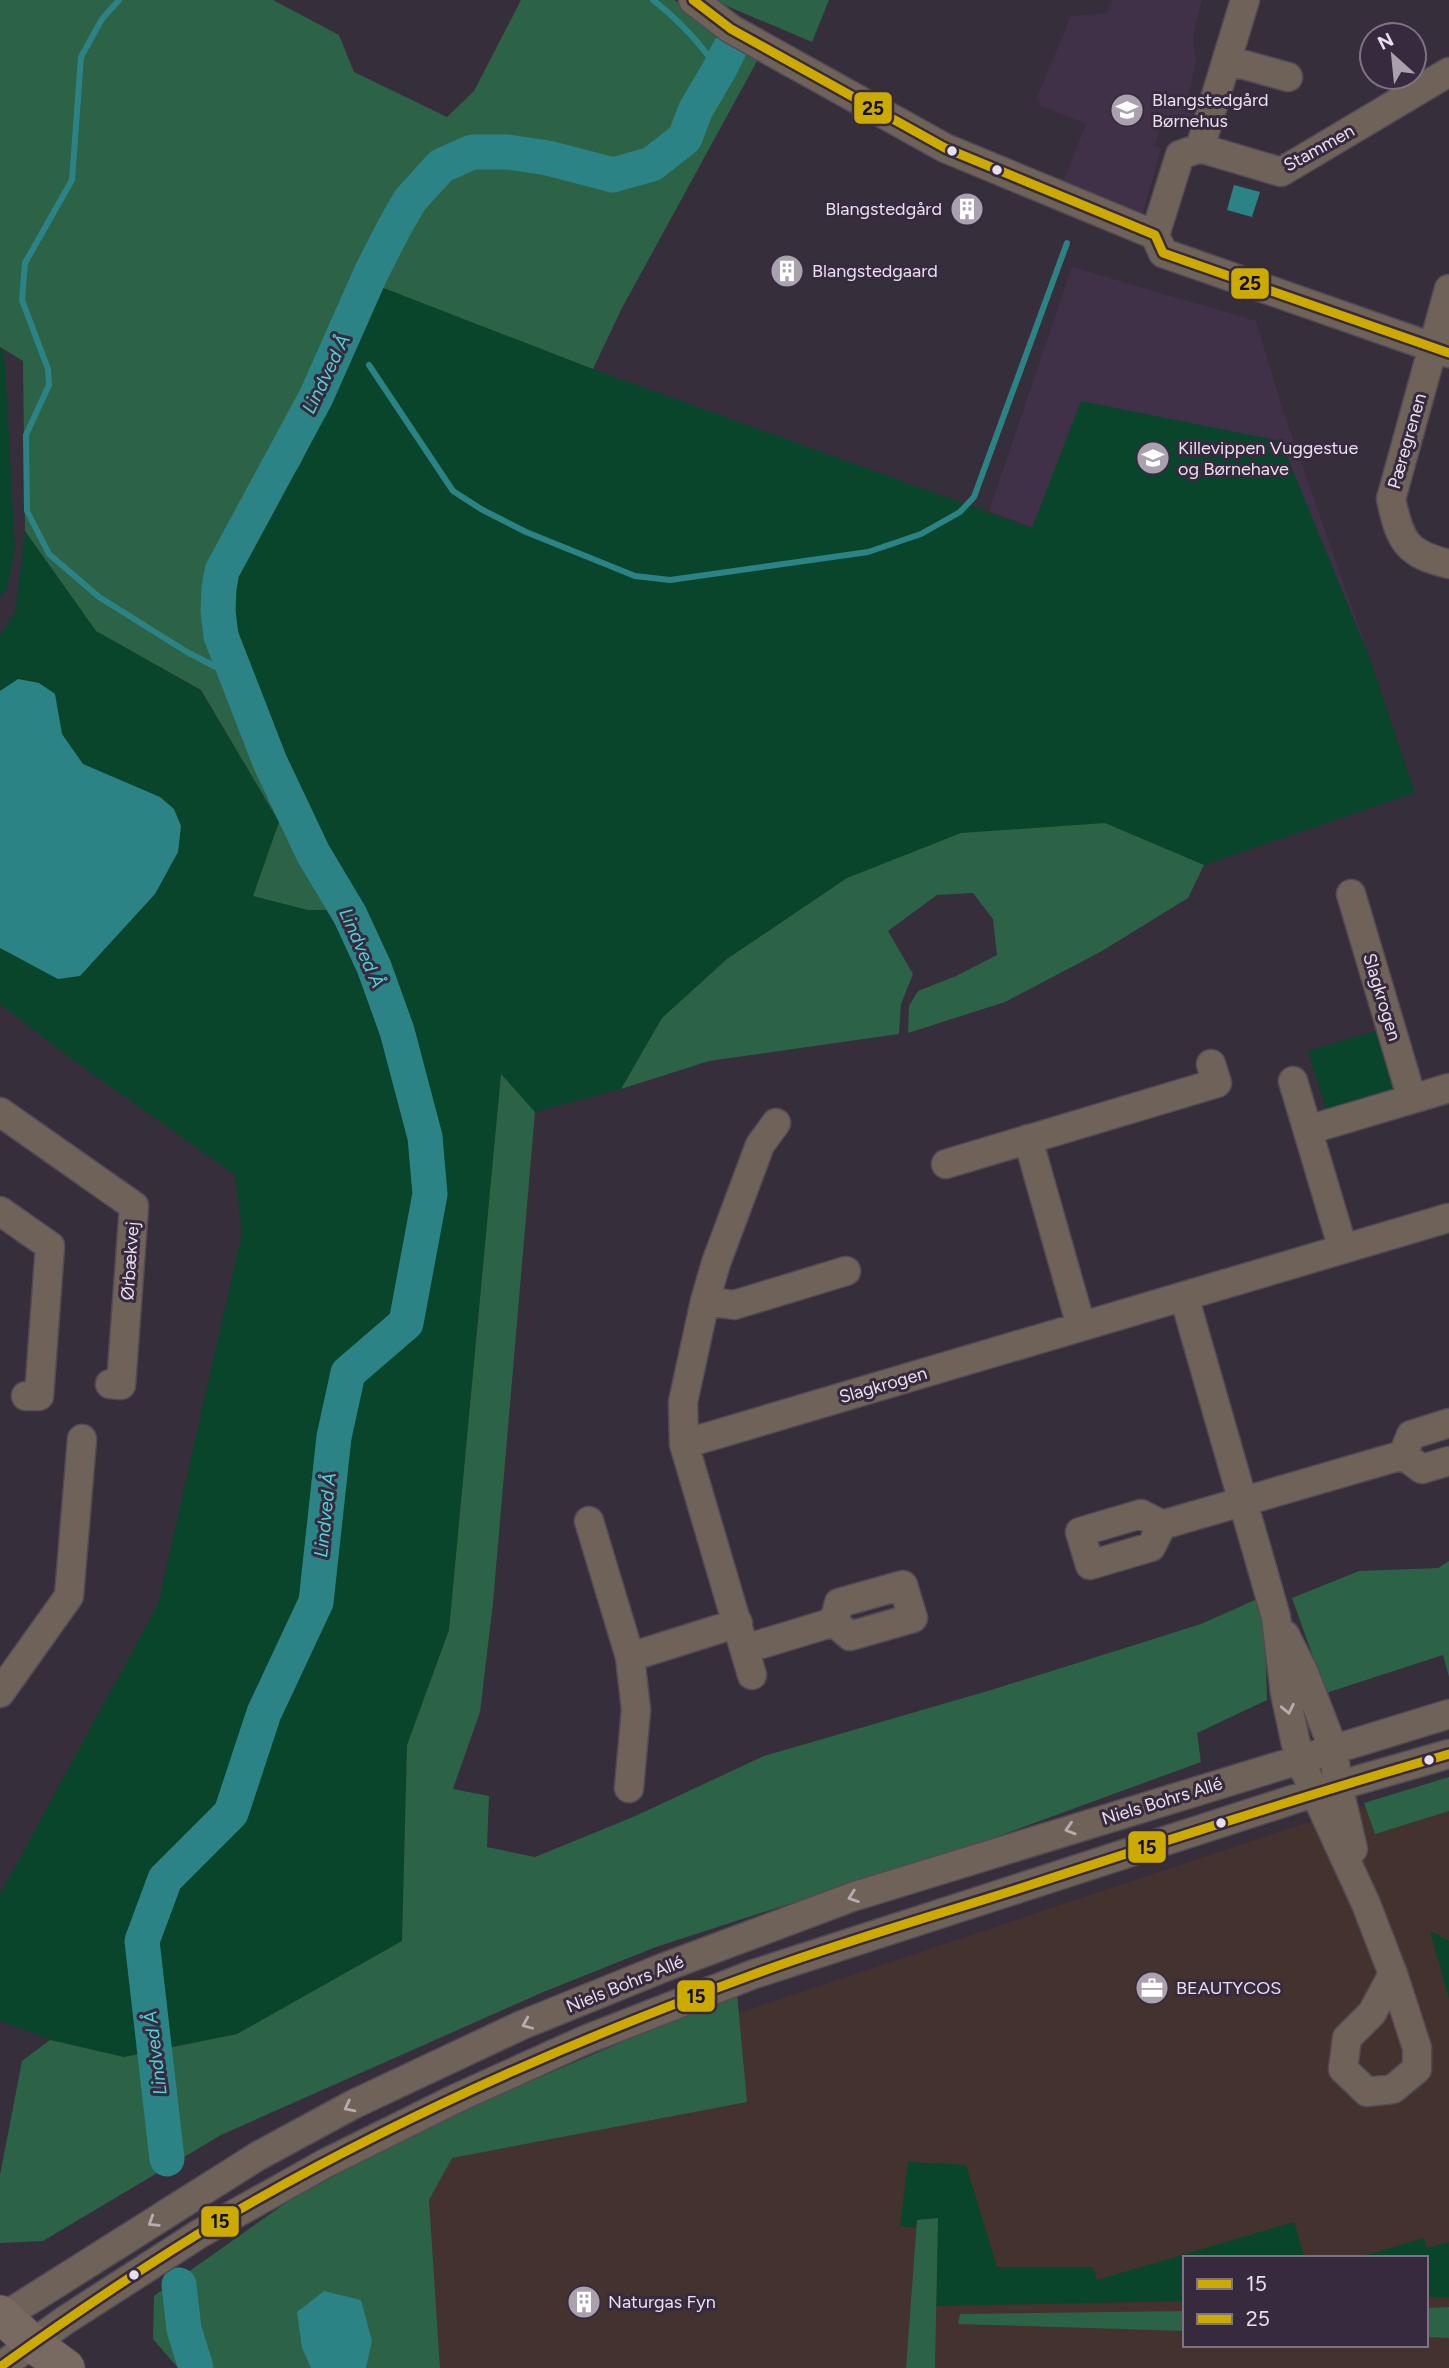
<svg xmlns="http://www.w3.org/2000/svg" width="1449" height="2368" viewBox="0 0 1449 2368" font-family="Figtree,sans-serif">
  <rect width="100%" height="100%" fill="#362e3a"/>
  <path fill="#43322d" fill-rule="evenodd" d="M1449,1781V2368H425L408,2163L508,2090L1290,1828ZM1185,2258H1426V2345H1185Z"/>
  <path fill="#403148" d="M1112,0H1202L1193,35L1196,60L1189,95L1206,101L1199,124L1164,115L1155,145L1161,148L1143,213L1063,182L1086,124L1041,106L1037,97L1071,16L1107,13Z
    M1072,267L1256,321L1281,405L1369,656L989,511Z"/>
  <path fill="#09452b" d="M381,287L593,369L1032,528L1081,401L1281,441L1369,656L1415,793L1204,865L1105,823L847,878L727,959L662,1018L621,1089L535,1112L501,1075L449,1630L407,1745L402,1942L237,2034L124,2057L50,2040L0,2021V1894L158,1604L242,1233L235,1175L69,1057L0,1004V634L15,613L25,531L96,631L200,690L280,822L302,806L233,643L236,556L300,465Z
    M0,347L2,349L5,364L15,550L7,588L0,596Z
    M1382,1029L1398,1083L1394,1092L1328,1116L1308,1051Z
    M1430,1931L1449,1941V1999Z
    M908,2162L966,2165L997,2267H1093L1097,2280L1294,2222L1305,2258H1185V2301L936,2306L938,2218L917,2220L916,2228L900,2226Z
    M1424,2238L1427,2248L1449,2242V2297H1426V2258H1357Z"/>
  <path fill="#2c6245" d="M0,0H273L339,35L354,72L447,117L474,91L521,0H674L762,52L622,308L593,369L381,287L300,465L236,555L233,643L302,806L341,867L350,910H308L253,896L279,822L201,690L96,631L25,531L23,361L0,347Z
    M713,0H829L812,42Z
    M1105,823L1204,865L1188,898L1102,951L1005,1002L908,1033L909,1006L918,991L956,976L997,955L993,919L973,893L937,895L888,931L913,974L901,1004L899,1034L709,1061L621,1089L662,1018L727,959L847,878L961,833Z
    M501,1074L535,1112L493,1603L480,1712L453,1789L489,1796L487,1847L535,1857L633,1817L764,1756L991,1690L1201,1624L1264,1596L1267,1700L1197,1733L1201,1762L999,1836L656,1947L541,1993L221,2135L43,2241L0,2243V2175L22,2061L50,2040L124,2057L237,2034L402,1941L407,1745L449,1630Z
    M1449,1561V1677L1443,1655L1326,1693L1292,1598L1359,1571L1438,1568Z
    M1449,1777V1811L1375,1834L1364,1803Z
    M737,1993L747,2102L452,2158L429,2200L440,2368H178L153,2339L154,2296L287,2202L428,2125Z
    M938,2218L935,2368H906L917,2220Z
    M1449,2307V2338L1426,2337V2308Z
    M1185,2311V2331L958,2324L960,2314Z"/>
  <path fill="#2c8386" d="M1234,185L1260,192L1252,217L1227,210Z
    M18,679L39,683L55,694L62,734L83,764L160,797L174,809L181,826L178,852L155,894L80,976L58,979L0,948V691Z
    M324,2291L361,2300L372,2341L366,2368H311L302,2348L297,2312Z"/>
  <g fill="none" stroke-linecap="round" stroke-linejoin="round">
    <path stroke="#2c8386" stroke-width="6" d="M119,0L102,19L81,57L72,180L25,263L22,300L48,369L49,385L26,435L27,511L49,554L99,597L187,652L235,677
      M653,0C679,20 700,43 719,70
      M369,365L453,491L481,509L526,532L635,576L670,580L868,552L921,534L960,512L974,497L1067,243"/>
    <path stroke="#2c8386" stroke-width="35" d="M167,2159L142,1941L165,1879L231,1813L264,1713L316,1602L334,1437L348,1373L406,1323L430,1194L425,1137L397,1031L374,967L350,915L313,853L270,762L221,636L218,611L219,588L222,571L316,397L371,273L394,228L410,200L441,166L472,152H508L548,158L613,175L652,164L685,138L695,111L719,70L729,50
      M179,2285L184,2329L196,2368"/>
    <defs>
      <path id="minor" d="M693,0L731,29L945,148L1155,235L1163,253L1449,353
        M1227,60L1288,77
        M1200,148L1245,0
        M1155,235L1180,155L1200,148L1281,172L1449,72
        M1449,289L1391,499C1400,541 1406,554 1449,564
        M1351,894L1412,1099
        M1293,1081L1343,1249
        M0,1112L134,1206L121,1385L110,1384
        M1308,1130L1449,1088
        M1028,1139L1081,1326
        M946,1164L1217,1083L1211,1064
        M0,1211L50,1246L39,1396H26
        M1184,1296L1276,1617L1285,1693L1299,1758L1366,1904L1393,1974L1417,2048V2069L1393,2089L1367,2092L1343,2069L1347,2038L1372,2013L1393,1974
        M705,1301L734,1305L846,1271
        M684,1444L1448,1218
        M1403,1455L1411,1435L1449,1423
        M1403,1455L1422,1469L1449,1461
        M589,1521L630,1657L636,1710L629,1788
        M1162,1525L1151,1547L1090,1565L1080,1532L1141,1514L1162,1525L1403,1455
        M1285,1635L1304,1673L1333,1748L1338,1785L1353,1849
        M745,1649L834,1622L850,1636L913,1618L903,1585L839,1603L834,1622
        M630,1657L738,1623
        M752,1675L684,1444L683,1402L705,1301L716,1263L760,1145L776,1123
        M0,1693L69,1596L82,1439
        M0,2319L258,2156L354,2104L522,2025L665,1967L852,1897L1449,1714
        M0,2367L64,2321L199,2234L324,2164L457,2098L585,2040L754,1974L1313,1793L1449,1754"/>
      <path id="major" d="M0,2314L32,2343L66,2368"/>
    </defs>
    <use href="#minor" stroke="#524b56" stroke-width="31"/>
    <use href="#major" stroke="#524b56" stroke-width="39"/>
    <use href="#minor" stroke="#6e6259" stroke-width="28"/>
    <use href="#major" stroke="#796a61" stroke-width="37"/>
    <defs>
      <path id="bus-1" d="M0,2367C64,2321 130,2276 198,2234C370,2130 563,2044 752,1975C841,1942 933,1916 1024,1887C1165,1841 1306,1795 1449,1754"/>
      <path id="bus-2" d="M693,0L731,29L945,148L1155,235L1163,253L1449,353"/>
    </defs>
    <use href="#bus-1" stroke="#372a3e" stroke-width="14"/>
    <use href="#bus-2" stroke="#372a3e" stroke-width="14"/>
    <use href="#bus-1" stroke="#ca0" stroke-width="9"/>
    <use href="#bus-2" stroke="#ca0" stroke-width="9"/>
  </g>
  <defs><path id="oneway-chevron" d="M-2-3.5L2.5 0L-2 3.5" fill="none" stroke-width="1.6" stroke-linecap="round" stroke-linejoin="round" transform="scale(1.75)"/></defs>
  <g stroke="#b7adb1">
    <use href="#oneway-chevron" transform="translate(1288 1709) rotate(78)"/>
    <use href="#oneway-chevron" transform="translate(1070 1829) rotate(163)"/>
    <use href="#oneway-chevron" transform="translate(853 1897) rotate(161)"/>
    <use href="#oneway-chevron" transform="translate(527 2024) rotate(157)"/>
    <use href="#oneway-chevron" transform="translate(349 2107) rotate(153)"/>
    <use href="#oneway-chevron" transform="translate(153 2222) rotate(148)"/>
  </g>
  <defs>
    <symbol id="school-disc" viewBox="-11 -11 22 22"><circle r="9.5" fill="#aaa1ae" stroke="#372a3e"/><path d="M0-5L7-2L0 1L-7-2ZM-4 1L0 2.5L4 1V4Q0 6-4 4Z" fill="#fff"/></symbol>
    <symbol id="building-disc" viewBox="-11 -11 22 22"><circle r="9.5" fill="#aaa1ae" stroke="#372a3e"/><path d="M-4-6H4V6H1V3H-1V6H-4ZM-2.5-4.3h1.7v1.8h-1.7ZM.8-4.3h1.7v1.8H.8ZM-2.5-1h1.7V.8h-1.7ZM.8-1h1.7V.8H.8Z" fill="#fff"/></symbol>
    <symbol id="office-disc" viewBox="-11 -11 22 22"><circle r="9.5" fill="#aaa1ae" stroke="#372a3e"/><path d="M-6-3h4V-5.5h4V-3h4V5H-6ZM-1-4.5V-3h2v-1.5ZM-6 0V1H6V0Z" fill="#fff"/></symbol>
  </defs>
  <g fill-rule="evenodd">
    <use href="#school-disc" x="1108" y="91" width="38" height="38"/>
    <use href="#building-disc" x="948" y="190" width="38" height="38"/>
    <use href="#building-disc" x="768" y="252" width="38" height="38"/>
    <use href="#school-disc" x="1134" y="439" width="38" height="38"/>
    <use href="#office-disc" x="1133" y="1969" width="38" height="38"/>
    <use href="#building-disc" x="565" y="2283" width="38" height="38"/>
  </g>
  <g fill="#e8dfec" stroke="#372a3e" stroke-width="2.5">
    <circle cx="952" cy="151" r="6"/>
    <circle cx="997" cy="170" r="6"/>
    <circle cx="1429" cy="1760" r="6"/>
    <circle cx="1221" cy="1823" r="6"/>
    <circle cx="134" cy="2275" r="6"/>
  </g>
  <g text-anchor="middle" dominant-baseline="central" stroke-width="6" stroke-linejoin="round" paint-order="stroke">
    <g font-size="18" fill="#e8dfec" stroke="#372a3e" text-anchor="start">
      <text x="1152" y="100">Blangstedgård<tspan x="1152" dy="21">Børnehus</tspan></text>
      <text x="942" y="209" text-anchor="end">Blangstedgård</text>
      <text x="812" y="271">Blangstedgaard</text>
      <text x="1178" y="448">Killevippen Vuggestue<tspan x="1178" dy="21">og Børnehave</tspan></text>
      <text x="1176" y="1988">BEAUTYCOS</text>
      <text x="608" y="2302">Naturgas Fyn</text>
    </g>
    <g font-size="18" fill="#e8dfec" stroke="#372a3e">
      <text transform="translate(1319 148) rotate(-29)">Stammen</text>
      <text transform="translate(1407 441) rotate(-74)">Pæregrenen</text>
      <text transform="translate(1382 997) rotate(73)">Slagkrogen</text>
      <text transform="translate(130 1261) rotate(-86)">Ørbækvej</text>
      <text transform="translate(883 1385) rotate(-16)">Slagkrogen</text>
      <text transform="translate(1162 1801) rotate(-17)">Niels Bohrs Allé</text>
      <text transform="translate(625 1984) rotate(-22)">Niels Bohrs Allé</text>
    </g>
    <g font-size="19" font-style="italic" fill="#4bd5d8" stroke="#372a3e">
      <text transform="translate(326 374) rotate(-64)">Lindved Å</text>
      <text transform="translate(362 948) rotate(66)">Lindved Å</text>
      <text transform="translate(325 1515) rotate(-84)">Lindved Å</text>
      <text transform="translate(155 2053) rotate(-97)">Lindved Å</text>
    </g>
  </g>
  <g stroke="#372a3e" stroke-width="2.5">
    <rect x="853" y="91" width="40" height="34" rx="7" fill="#ca0"/>
    <rect x="1230" y="267" width="40" height="33" rx="7" fill="#ca0"/>
    <rect x="1127" y="1830" width="40" height="34" rx="7" fill="#ca0"/>
    <rect x="676" y="1979" width="40" height="34" rx="7" fill="#ca0"/>
    <rect x="200" y="2205" width="40" height="33" rx="7" fill="#ca0"/>
  </g>
  <g font-size="19" text-anchor="middle" font-weight="bold" fill="#111">
    <text x="873" y="115">25</text>
    <text x="1250" y="290">25</text>
    <text x="1147" y="1854">15</text>
    <text x="696" y="2003">15</text>
    <text x="220" y="2228">15</text>
  </g>
  <rect x="1183" y="2256" width="245" height="91" fill="#372a3e" stroke="#7e7284" stroke-width="2"/>
  <rect x="1197" y="2279" width="35" height="10" fill="#ccaa00" stroke="#7e7284" stroke-width="2"/>
  <text x="1246" y="2291" font-size="21" fill="#e8dfec">15</text>
  <rect x="1197" y="2314" width="35" height="10" fill="#ccaa00" stroke="#7e7284" stroke-width="2"/>
  <text x="1246" y="2326" font-size="21" fill="#e8dfec">25</text>
  <g transform="translate(1393 56) rotate(333)"><circle r="33" fill="#372a3e" stroke="#7e7284" stroke-width="2"/>
  <path d="M0-5L12 26L0 18L-12 26Z" fill="#aaa1ae"/>
  <text y="-10" font-size="19" font-weight="bold" text-anchor="middle" fill="#e8dfec">N</text>
  </g>
</svg>
